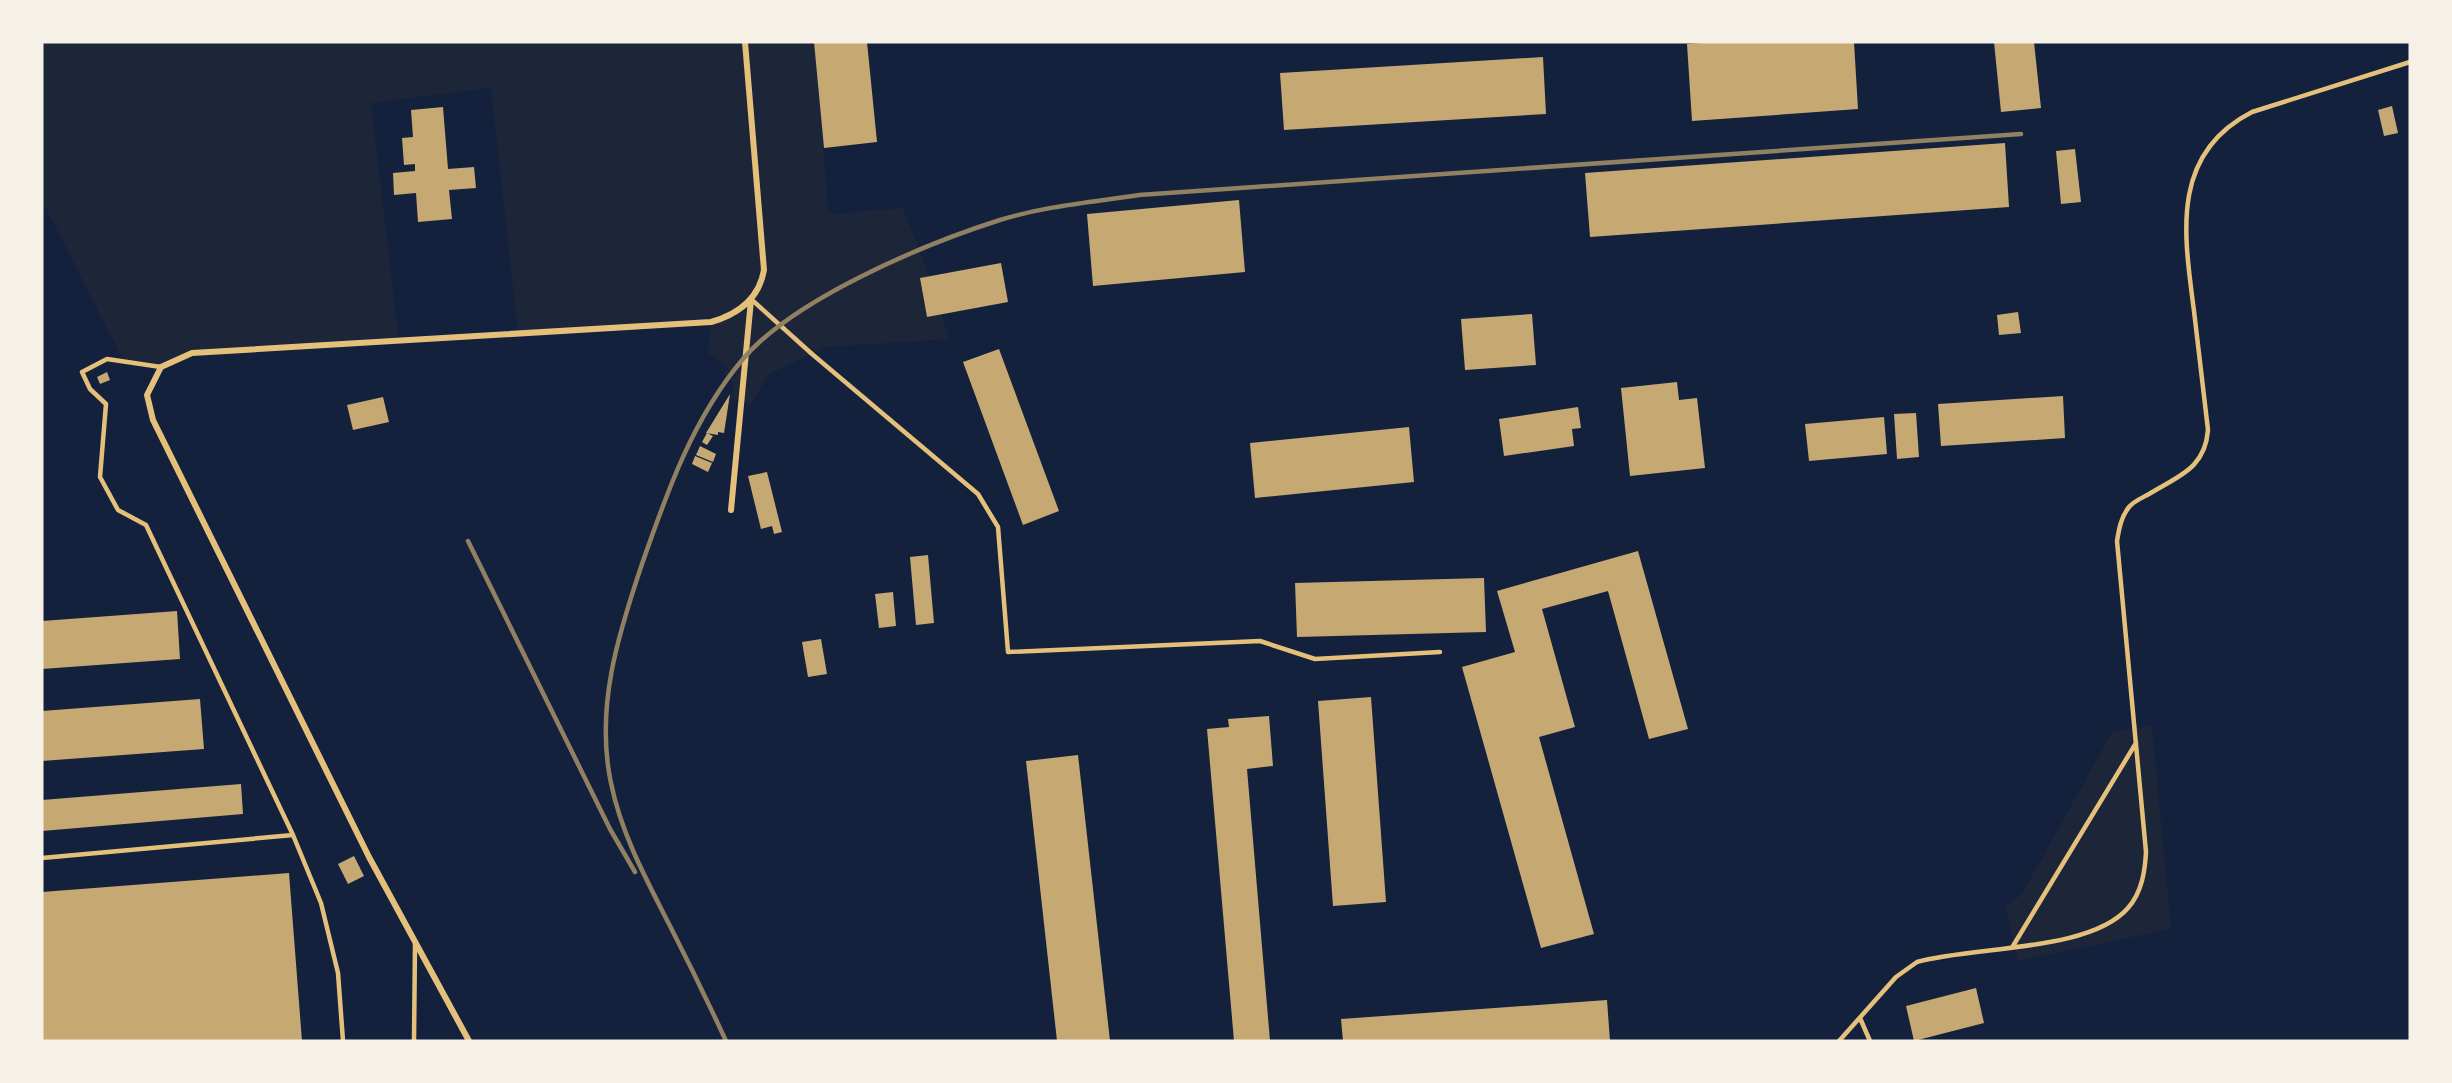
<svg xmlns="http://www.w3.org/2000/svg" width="2452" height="1083" viewBox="0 0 2452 1083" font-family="Merriweather,serif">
  <rect width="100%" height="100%" fill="#14213d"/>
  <path fill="#1d2539" d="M42,42H814L829,214L903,208L929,276L920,279L926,316L941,314L950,339L826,347L769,374L751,404L730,398L734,384L724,374L728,368L708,353L711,322L518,334L491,88L371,103L399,341L192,353L161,367L124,362L42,200Z
    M2152,726L2171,929L2018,961L2005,907L2022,894L2112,732Z"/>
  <path fill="#c6a872" d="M814,42H867L877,142L824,148Z
    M1717,42H1854L1858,109L1692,121L1687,44Z
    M1994,42H2034L2041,108L2001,112Z
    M1543,57L1546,114L1284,130L1280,73Z
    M2392,106L2398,133L2384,136L2378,110Z
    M443,107L448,169L474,167L476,188L449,190L452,219L418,222L416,193L394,195L393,173L415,171V164L404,165L402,138L413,137L411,110Z
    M2005,143L2009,207L1590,237L1585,173Z
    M2075,149L2081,202L2061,204L2056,151Z
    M1239,200L1245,272L1093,286L1087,214Z
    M1001,263L1008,302L927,317L920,278Z
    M2018,312L2021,333L1999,335L1997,315Z
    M1532,314L1536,365L1465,370L1461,319Z
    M999,349L1059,511L1023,525L963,362Z
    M107,372L110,380L100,384L97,377Z
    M1677,382L1679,400L1697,398L1705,468L1630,476L1621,388Z
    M730,394L724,433L718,432V435L706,433Z
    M2063,396L2065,438L1941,446L1938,404Z
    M383,397L389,422L353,430L347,405Z
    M1578,407L1581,428L1572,429L1574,446L1504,456L1499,419Z
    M1916,413L1919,457L1897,459L1894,414Z
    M1884,417L1887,454L1809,461L1805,424Z
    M1409,427L1414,482L1255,498L1250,443Z
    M707,433L713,436L707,445L702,442Z
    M700,446L716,454L713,462L696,455Z
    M695,456L712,463L708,472L692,464Z
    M767,472L782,532L774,534L772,526L761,529L748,476Z
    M1638,551L1688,729L1649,739L1608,591L1542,609L1575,727L1539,737L1594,934L1541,948L1462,667L1515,652L1497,591Z
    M928,555L934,623L916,625L910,557Z
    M1484,578L1486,632L1297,637L1295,583Z
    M893,592L896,626L879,628L875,594Z
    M177,611L180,659L42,669V621Z
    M821,639L827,674L808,677L802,642Z
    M1371,697L1386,902L1333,906L1318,701Z
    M200,699L204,749L42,761V711Z
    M1269,716L1273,766L1247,769L1270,1041H1234L1207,729L1229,727L1228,719Z
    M1078,755L1110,1041H1057L1026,761Z
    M241,784L243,814L42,831V800Z
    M354,856L364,876L348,884L338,864Z
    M289,873L302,1041H42V892Z
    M1976,988L1984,1023L1914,1041L1906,1006Z
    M1607,1000L1610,1041H1343L1341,1019Z"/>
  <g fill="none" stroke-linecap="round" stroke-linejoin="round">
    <path stroke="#e5c07b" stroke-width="4.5" d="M751,299L812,354L978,494L998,527L1008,652L1260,641L1315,659L1440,652
      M161,367L107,359L82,372L90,389L106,404L100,477L118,510L146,525L293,835L321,903L338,973L343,1041
      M42,858L293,835
      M2013,946L2136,743
      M1860,1018L1870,1041
      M414,1041L415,944
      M1839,1041L1896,977L1917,962C1973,946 2090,952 2128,908C2142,892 2145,871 2146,852L2117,541C2119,529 2121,517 2129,507C2134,501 2142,498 2149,494C2178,476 2205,469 2208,430C2203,390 2199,351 2194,311C2184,234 2170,154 2252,112L2410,62"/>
    <path stroke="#e5c07b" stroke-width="6" d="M731,510L751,300
      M469,1041L369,857L153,420L147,395L161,367L192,353L711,322C739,314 759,299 764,270L745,42"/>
    <path stroke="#918062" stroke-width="4.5" d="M468,541L610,829L635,872
      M726,1041C708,1002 689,963 669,924C646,879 621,833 611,783C595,708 618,635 642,564C667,492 693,418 743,359C794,299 924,244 1000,220C1045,206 1093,202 1139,195L2021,134"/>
  </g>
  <rect width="2452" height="1083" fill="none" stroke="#f6f1e7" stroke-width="87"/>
</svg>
